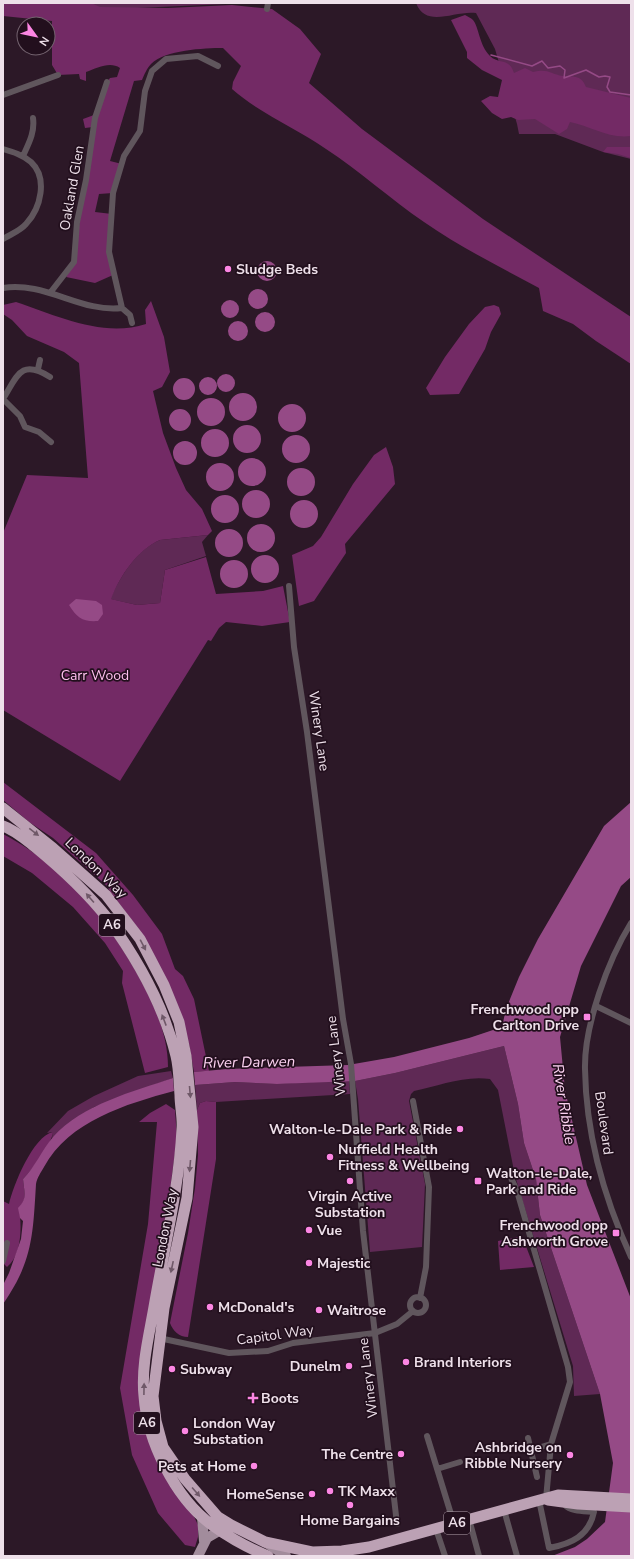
<svg xmlns="http://www.w3.org/2000/svg" width="634" height="1559" viewBox="0 0 634 1559" font-family="'Nunito Sans',sans-serif">
  <rect width="100%" height="100%" fill="#2c1827"/>
  <path fill="#5f2955" d="M93,3H248L92,10Z
    M416,3H631V159L603,152L555,134H519L517,124L495,49L476,13C455,10 426,29 416,3Z
    M208,535L202,542L206,556L165,570L160,603L137,605L110,599C121,576 136,550 160,540Z
    M504,1046L518,1104L524,1143L536,1179L540,1215L600,1394L574,1396L573,1366L515,1176L498,1090L490,1079C465,1075 438,1086 414,1091L411,1094L409,1101L425,1184L422,1247L370,1252L358,1099L355,1081L395,1073Z
    M171,1071L173,1078L94,1107L52,1138L53,1132L47,1133L68,1111L94,1096L138,1076Z
    M349,1080L350,1094L216,1102L206,1101L200,1103L197,1110L195,1085L235,1082L277,1084Z"/>
  <path fill="#732a65" d="M3,3H91L100,7L168,8L232,5L272,9L300,29L321,54L309,83L362,129L483,219L631,317V364L596,341L573,324L543,311L539,288C500,267 460,247 424,222C390,199 360,171 326,149C296,128 259,113 232,89L233,82L241,66L223,48C204,48 165,50 151,64C147,68 144,75 142,80L134,81L110,161L122,164L113,193L99,194L95,212L112,214L109,252L113,275L95,283L66,277L74,262L93,127L85,128L83,119L94,115L107,82L110,78L117,77L120,68C110,61 97,68 86,72V81L80,79L79,74L58,75L52,65V21L3,16Z
    M465,15C467,16 471,18 473,20C479,27 479,45 490,56C499,65 509,57 514,73L525,68L533,72C548,68 550,74 563,76C575,77 581,75 586,87L631,98V136C608,139 591,126 570,122L567,129L559,134L535,119L518,120L511,117L502,119L492,113L481,101L490,96L498,97L502,80L482,70L467,58V52L451,20Z
    M607,147H631V158L618,154L603,152Z
    M151,301L164,337L170,372L162,387L153,391L163,433L176,468L186,490L202,509L212,531L208,535L160,540C137,550 120,576 111,599L137,605L160,603L165,570L206,557L216,594L263,591L283,586L290,622L262,626L226,622L219,628L211,641L208,640L120,781L3,710V533L27,475L88,478L79,363L64,352L27,336L12,320L3,314V305L16,302C58,316 103,338 146,324L145,310Z
    M494,305L499,307L501,314L491,332L485,349L459,394L430,395L426,388L445,357L469,324L485,307Z
    M386,447L393,467L395,484L345,544L346,553L314,601L299,606L292,555L313,546L321,537L353,484L374,455Z
    M3,782L96,853L133,895L162,934L175,969L183,976L194,999L209,1071L194,1072L189,1044L140,931L109,890L107,886L53,838L29,822L3,800Z
    M3,834C38,852 76,885 101,916C107,925 113,935 119,944C142,980 168,1023 168,1067L145,1073L122,983L123,971L105,943L73,907L32,873L3,856Z
    M206,1101L216,1102V1159L188,1337C179,1337 173,1331 170,1323L188,1233L195,1188L198,1155L197,1110L200,1103Z
    M166,1104L175,1110L177,1138L141,1404L198,1525V1537L195,1547L185,1545L158,1513L132,1455L120,1388L148,1224L157,1122H139L150,1113Z
    M53,1132C52,1144 32,1170 23,1179C24,1192 28,1198 19,1208C22,1226 22,1255 7,1267L3,1263V1201L9,1204C13,1186 33,1136 53,1132Z
    M522,1236L534,1267L500,1270L498,1241Z"/>
  <path fill="#954a86" d="M257 271a10 10 0 1 1 20 0a10 10 0 1 1-20 0Z
    M248 299a10 10 0 1 1 20 0a10 10 0 1 1-20 0Z
    M221 309a9 9 0 1 1 18 0a9 9 0 1 1-18 0Z
    M255 322a10 10 0 1 1 20 0a10 10 0 1 1-20 0Z
    M228 331a10 10 0 1 1 20 0a10 10 0 1 1-20 0Z
    M217 383a9 9 0 1 1 18 0a9 9 0 1 1-18 0Z
    M199 386a9 9 0 1 1 18 0a9 9 0 1 1-18 0Z
    M173 389a11 11 0 1 1 22 0a11 11 0 1 1-22 0Z
    M229 407a14 14 0 1 1 28 0a14 14 0 1 1-28 0Z
    M197 412a14 14 0 1 1 28 0a14 14 0 1 1-28 0Z
    M278 418a14 14 0 1 1 28 0a14 14 0 1 1-28 0Z
    M169 420a11 11 0 1 1 22 0a11 11 0 1 1-22 0Z
    M233 439a14 14 0 1 1 28 0a14 14 0 1 1-28 0Z
    M201 443a14 14 0 1 1 28 0a14 14 0 1 1-28 0Z
    M282 449a14 14 0 1 1 28 0a14 14 0 1 1-28 0Z
    M173 453a12 12 0 1 1 24 0a12 12 0 1 1-24 0Z
    M238 472a14 14 0 1 1 28 0a14 14 0 1 1-28 0Z
    M206 477a14 14 0 1 1 28 0a14 14 0 1 1-28 0Z
    M287 482a14 14 0 1 1 28 0a14 14 0 1 1-28 0Z
    M242 504a14 14 0 1 1 28 0a14 14 0 1 1-28 0Z
    M211 509a14 14 0 1 1 28 0a14 14 0 1 1-28 0Z
    M290 514a14 14 0 1 1 28 0a14 14 0 1 1-28 0Z
    M247 538a14 14 0 1 1 28 0a14 14 0 1 1-28 0Z
    M215 543a14 14 0 1 1 28 0a14 14 0 1 1-28 0Z
    M251 569a14 14 0 1 1 28 0a14 14 0 1 1-28 0Z
    M220 574a14 14 0 1 1 28 0a14 14 0 1 1-28 0Z
    M76,599L96,601L102,605L103,614L98,621C83,622 77,618 69,605Z
    M631,802V877L621,886L581,966L560,1037L565,1090L587,1185L631,1299V1556H552L575,1547L587,1539L605,1522L613,1463L600,1394L540,1215L536,1179L524,1143L518,1104L504,1046L395,1073L355,1081L277,1084L235,1082L195,1085L194,1072L227,1069L348,1065L394,1057L469,1038L502,1027L506,1009L519,977L538,939L604,826Z
    M173,1078L174,1091C126,1104 69,1121 44,1167C41,1172 37,1178 36,1184C33,1234 33,1261 3,1304V1285L9,1273L21,1239L23,1221L20,1218L18,1208C28,1198 24,1192 23,1179C35,1167 42,1150 53,1137C83,1104 132,1092 173,1078Z"/>
  <g fill="none" stroke-linecap="round" stroke-linejoin="round">
    <path stroke="#954a86" stroke-width="1.5" d="M491,55L532,66L542,61L548,68L560,66L565,70L564,78L586,70L599,77L605,76L610,77L607,87L610,92L631,95"/>
    <path stroke="#60565d" stroke-width="6" d="M267,9L268,3
      M3,95L58,75
      M3,149C13,152 23,155 31,162C48,178 41,208 26,224C20,231 11,234 3,239
      M23,156C29,143 35,132 33,118
      M3,288C45,281 81,313 122,308
      M50,293L74,262L77,222L86,180L95,118L107,82
      M132,323L130,315L122,308L109,252L113,193L124,156L140,131L145,91L152,71L166,59L198,56L218,66
      M38,369L40,360
      M3,399L20,416L25,427L39,432L51,442
      M3,399C17,377 20,358 50,377
      M289,586L294,647L307,732L343,1019L351,1064L363,1231L397,1524
      M631,923C608,960 584,1026 585,1069C586,1135 604,1198 631,1257
      M596,1006L631,1023
      M413,1101L429,1187L426,1267L420,1298
      M511,1178L517,1191L568,1367L570,1382L551,1444L546,1499
      M3,1261L7,1243
      M410 1305a8 8 0 1 1 16 0a8 8 0 1 1-16 0Z
      M159,1338L229,1353L268,1351L293,1343L375,1333L397,1324L413,1311
      M427,1436L454,1524
      M528,1438L537,1477
      M531,1450L551,1444
      M437,1469L460,1462
      M539,1500L549,1548C571,1544 589,1536 594,1512C585,1511 571,1512 565,1505
      M504,1510L517,1556
      M469,1519L479,1556
      M436,1529L445,1556"/>
    <path stroke="#a28c9c" stroke-width="10" d="M202,1517L204,1541
      M265,1542L286,1556
      M198,1556L207,1538L226,1527"/>
    <path stroke="#bca1b4" stroke-width="11" d="M3,808L53,848L106,895L140,939L164,985L179,1022L186,1056L193,1127L187,1198L164,1308L153,1396L156,1421L163,1447L185,1479L218,1517L231,1525L265,1542L312,1552L342,1551L369,1547L558,1495L631,1499
      M3,826C15,830 25,839 35,847C62,869 86,891 108,919C138,960 164,1006 176,1056C179,1068 179,1082 180,1095C180,1106 183,1118 182,1129C179,1189 164,1248 154,1307C149,1336 141,1366 144,1396C147,1441 175,1498 212,1525C230,1538 248,1548 268,1556
      M548,1500L578,1504L631,1507"/>
  </g>
  <defs><path id="oneway-solid" d="M-6-.8H1V-3.2L6.5 0L1 3.2V.8H-6Z"/></defs>
  <g fill="#6f5868">
    <use href="#oneway-solid" transform="translate(34 832) rotate(38)"/>
    <use href="#oneway-solid" transform="translate(90 898) rotate(-131)"/>
    <use href="#oneway-solid" transform="translate(143 945) rotate(62)"/>
    <use href="#oneway-solid" transform="translate(164 1020) rotate(-111)"/>
    <use href="#oneway-solid" transform="translate(190 1092) rotate(85)"/>
    <use href="#oneway-solid" transform="translate(190 1166) rotate(95)"/>
    <use href="#oneway-solid" transform="translate(172 1267) rotate(102)"/>
    <use href="#oneway-solid" transform="translate(144 1389) rotate(-89)"/>
    <use href="#oneway-solid" transform="translate(196 1492) rotate(49)"/>
  </g>
  <g fill="#fc86e3" stroke="#220f1d" stroke-width="1.5">
    <circle cx="228" cy="269" r="4"/>
    <rect x="583" y="1013" width="8" height="8" rx="2"/>
    <circle cx="460" cy="1129" r="4"/>
    <circle cx="330" cy="1157" r="4"/>
    <circle cx="350" cy="1181" r="4"/>
    <rect x="474" y="1177" width="8" height="8" rx="2"/>
    <circle cx="309" cy="1230" r="4"/>
    <rect x="612" y="1229" width="8" height="8" rx="2"/>
    <circle cx="309" cy="1263" r="4"/>
    <circle cx="210" cy="1307" r="4"/>
    <circle cx="319" cy="1310" r="4"/>
    <circle cx="406" cy="1362" r="4"/>
    <circle cx="349" cy="1366" r="4"/>
    <circle cx="172" cy="1369" r="4"/>
    <path d="M251 1392h4v4h4v4h-4v4h-4v-4h-4v-4h4z"/>
    <circle cx="185" cy="1431" r="4"/>
    <circle cx="401" cy="1454" r="4"/>
    <circle cx="570" cy="1455" r="4"/>
    <circle cx="254" cy="1466" r="4"/>
    <circle cx="330" cy="1491" r="4"/>
    <circle cx="312" cy="1494" r="4"/>
    <circle cx="350" cy="1505" r="4"/>
  </g>
  <g text-anchor="middle" dominant-baseline="central" stroke-width="3.5" stroke-linejoin="round" paint-order="stroke">
    <g fill="#220f1d" stroke="#b1a1ac" stroke-width="1">
      <rect x="99" y="914" width="26" height="22" rx="3"/>
      <rect x="134" y="1412" width="26" height="22" rx="3"/>
      <rect x="444" y="1512" width="26" height="22" rx="3"/>
    </g>
    <g font-size="13" font-weight="bold" fill="#eee0ea">
      <text x="112" y="925">A6</text>
      <text x="147" y="1423">A6</text>
      <text x="457" y="1523">A6</text>
    </g>
    <g font-size="14" fill="#eee0ea" stroke="#220f1d">
      <text transform="translate(72 188) rotate(-80)">Oakland Glen</text>
      <text transform="translate(319 731) rotate(82)">Winery Lane</text>
      <text transform="translate(96 868) rotate(44)">London Way</text>
      <text transform="translate(336 1056) rotate(-97)">Winery Lane</text>
      <text transform="translate(604 1123) rotate(82)">Boulevard</text>
      <text transform="translate(165 1228) rotate(-79)">London Way</text>
      <text transform="translate(275 1335) rotate(-8)">Capitol Way</text>
      <text transform="translate(368 1378) rotate(-97)">Winery Lane</text>
    </g>
    <g font-size="14" font-weight="bold" fill="#eee0ea" stroke="#220f1d" text-anchor="start">
      <text x="236" y="269">Sludge Beds</text>
      <text x="579" y="1009" text-anchor="end">Frenchwood opp<tspan x="579" dy="16">Carlton Drive</tspan></text>
      <text x="452" y="1129" text-anchor="end">Walton-le-Dale Park &amp; Ride</text>
      <text x="338" y="1149">Nuffield Health<tspan x="338" dy="16">Fitness &amp; Wellbeing</tspan></text>
      <text x="486" y="1173">Walton-le-Dale,<tspan x="486" dy="16">Park and Ride</tspan></text>
      <text x="350" y="1196" text-anchor="middle">Virgin Active<tspan x="350" dy="16">Substation</tspan></text>
      <text x="608" y="1225" text-anchor="end">Frenchwood opp<tspan x="608" dy="16">Ashworth Grove</tspan></text>
      <text x="317" y="1230">Vue</text>
      <text x="317" y="1263">Majestic</text>
      <text x="218" y="1307">McDonald's</text>
      <text x="327" y="1310">Waitrose</text>
      <text x="414" y="1362">Brand Interiors</text>
      <text x="341" y="1366" text-anchor="end">Dunelm</text>
      <text x="180" y="1369">Subway</text>
      <text x="261" y="1398">Boots</text>
      <text x="193" y="1423">London Way<tspan x="193" dy="16">Substation</tspan></text>
      <text x="562" y="1447" text-anchor="end">Ashbridge on<tspan x="562" dy="16">Ribble Nursery</tspan></text>
      <text x="393" y="1454" text-anchor="end">The Centre</text>
      <text x="246" y="1466" text-anchor="end">Pets at Home</text>
      <text x="338" y="1491">TK Maxx</text>
      <text x="304" y="1494" text-anchor="end">HomeSense</text>
      <text x="350" y="1520" text-anchor="middle">Home Bargains</text>
    </g>
    <g font-size="14" fill="#febfee" stroke="#220f1d">
      <text x="95" y="675">Carr Wood</text>
    </g>
    <g font-size="15" font-style="italic" fill="#fcd2f1" stroke="#220f1d">
      <text transform="translate(249 1062) rotate(-1)">River Darwen</text>
      <text transform="translate(564 1104) rotate(81)">River Ribble</text>
    </g>
  </g>
  <rect width="634" height="1559" fill="none" stroke="#eee0ea" stroke-width="8"/>
  <g transform="translate(36 36) rotate(123)"><circle r="19" fill="#220f1d" stroke="#74636f"/>
  <path d="M0-3L7 15L0 10L-7 15Z" fill="#fc86e3"/>
  <text y="-6" font-size="11" font-weight="bold" text-anchor="middle" fill="#eee0ea">N</text>
  </g>
</svg>
